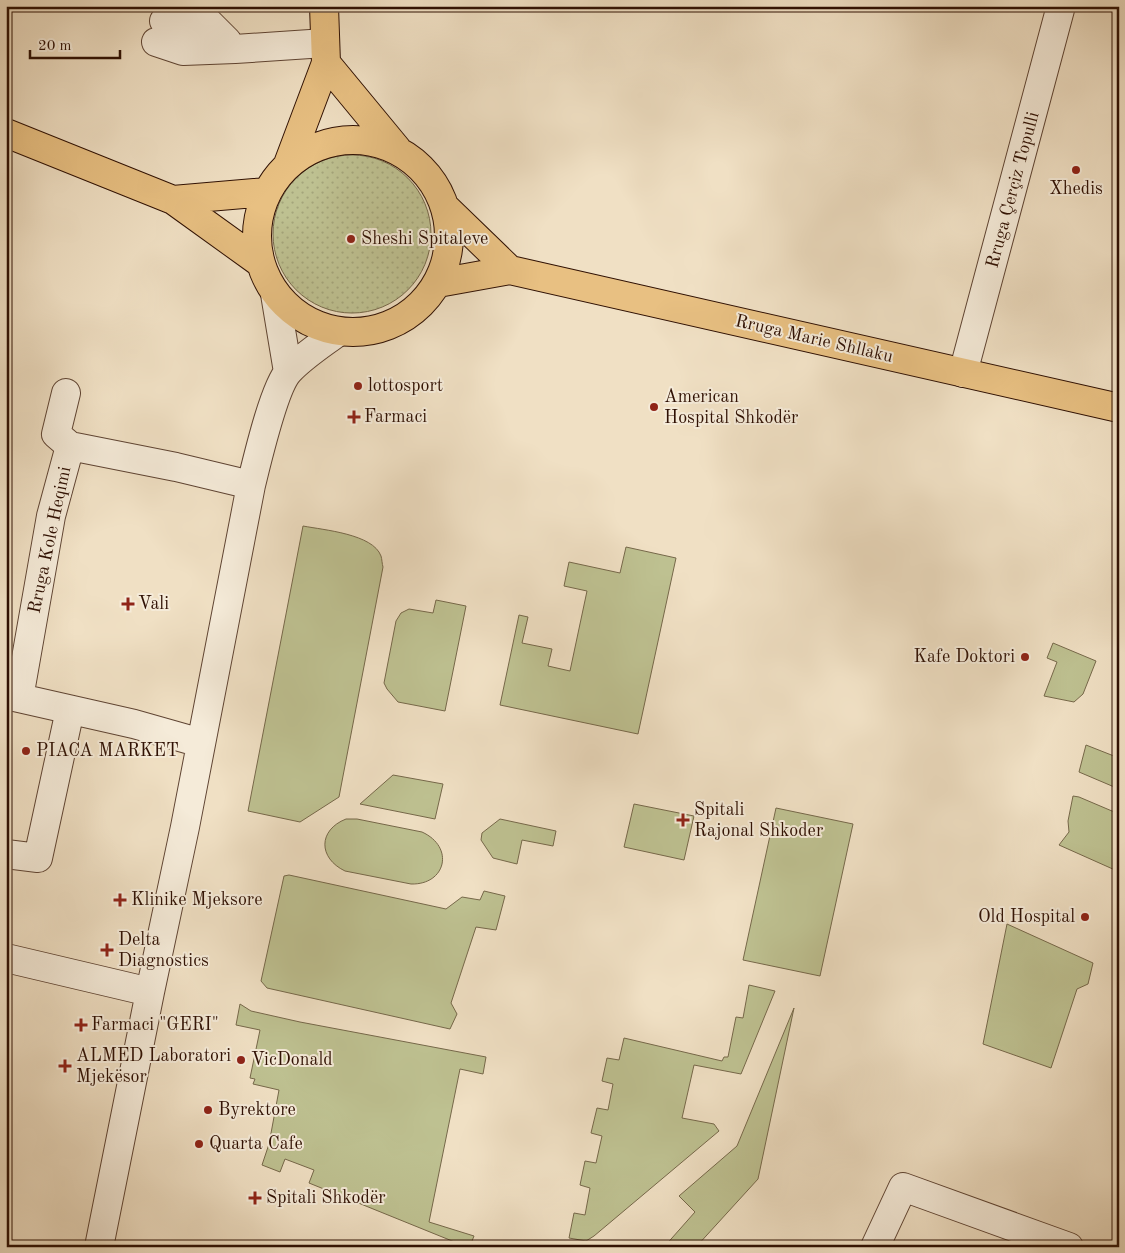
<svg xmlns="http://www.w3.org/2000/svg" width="1125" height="1253" viewBox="0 0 1125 1253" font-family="'Old Standard TT',serif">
  <defs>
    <pattern id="grass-dots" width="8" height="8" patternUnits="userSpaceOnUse" patternTransform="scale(1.25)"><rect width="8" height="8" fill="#bec191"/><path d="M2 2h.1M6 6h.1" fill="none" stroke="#a4a57b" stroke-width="1.8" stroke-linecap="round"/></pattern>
  </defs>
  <rect width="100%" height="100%" fill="#f0e0c4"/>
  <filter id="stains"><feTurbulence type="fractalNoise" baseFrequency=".004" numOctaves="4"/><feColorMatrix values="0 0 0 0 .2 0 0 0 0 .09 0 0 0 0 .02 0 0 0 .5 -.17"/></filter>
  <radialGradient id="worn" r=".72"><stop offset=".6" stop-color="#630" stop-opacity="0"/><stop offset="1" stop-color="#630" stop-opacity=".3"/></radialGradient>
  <path fill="url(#grass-dots)" stroke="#76684a" d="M273 234a79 79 0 1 1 158 0a79 79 0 1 1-158 0Z"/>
  <path fill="#bec191" stroke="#76684a" d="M303,526C324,530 373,534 381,556C382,559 382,564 383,567L339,797L300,822L248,811Z
    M626,547L676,558L638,734L500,705L519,615L528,617L522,643L552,649L548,666L570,671L587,591L564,586L569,562L620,573Z
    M436,600L466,606L445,711L398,702L387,689L384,683L396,621L401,613L409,609L433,613Z
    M1053,643L1096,661L1083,694L1074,702L1044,696L1057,662L1047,658Z
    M1086,745L1119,758V789L1079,772Z
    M393,775L443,784L435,819L360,804Z
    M1073,796L1079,797L1119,814V875L1115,870L1059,845L1069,832L1068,821Z
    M634,804L694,816L684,860L624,847Z
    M776,808L853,824L820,976L743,960Z
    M346,819H357L422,832C455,847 446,885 411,884L345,871C318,858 318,830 346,819Z
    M500,819L556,831L553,846L522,840L517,864L493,858L481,840L482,833Z
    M289,875L446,909L462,897L480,900L484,891L505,896L496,930L476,927L451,1003L457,1014L450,1029L267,988L261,981L284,876Z
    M1007,924L1093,963L1088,984L1077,989L1051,1068L983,1044Z
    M749,985L775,991L741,1074L694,1065L682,1118L714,1124L719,1131L594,1236L586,1241L569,1238L574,1213L585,1215L590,1188L580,1185L585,1161L596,1163L602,1136L591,1133L597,1108L608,1110L613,1084L602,1081L607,1058L619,1060L624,1038L722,1061L724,1057H728L736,1017L743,1018Z
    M240,1004L251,1011L300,1022L486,1057L483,1074L460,1069L429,1222L474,1236L472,1241L491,1247H467L309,1183L314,1170L285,1159L280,1172L262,1165L269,1144L279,1090L253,1084L255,1079L250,1078L260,1030L236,1025Z
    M794,1008L758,1179L696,1247H664L695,1212L679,1196L737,1146Z"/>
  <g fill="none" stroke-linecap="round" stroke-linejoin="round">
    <defs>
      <path id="minor" d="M180,6L199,13L227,41
        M164,21L225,45
        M156,42L183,51L235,49L325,43
        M275,294L288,372
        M963,373L1061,6
        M66,393L56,434L70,446
        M6,695L134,724L201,743
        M19,698L51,516L70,446L176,467L251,485
        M6,854L38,858L70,710
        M6,958L150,992
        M99,1247L150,992L185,827L251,485C257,461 274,387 289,371C303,356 322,344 338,332
        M875,1247L903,1187L1069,1247"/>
      <path id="major" d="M326,63L397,149
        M6,133L173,200L259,262
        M257 236a96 96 0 1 1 192 0a96 96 0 1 1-192 0Z
        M288,164L326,63L324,6
        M173,200L266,192
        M446,208L510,270
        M438,283L510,270L1119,408"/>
    </defs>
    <use href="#minor" stroke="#5f4433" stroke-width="30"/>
    <use href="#major" stroke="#2f1003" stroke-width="30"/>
    <use href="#minor" stroke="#f5ebd9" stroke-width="28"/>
    <use href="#major" stroke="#e8c082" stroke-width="28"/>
  </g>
  <g fill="#8f2418" stroke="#f5ebd9" stroke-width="2">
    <circle cx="1076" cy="170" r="5"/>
    <circle cx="351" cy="239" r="5"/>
    <circle cx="358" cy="386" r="5"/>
    <circle cx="654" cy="407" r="5"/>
    <path d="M351.5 409.5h5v5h5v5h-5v5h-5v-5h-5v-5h5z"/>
    <path d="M125.5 596.5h5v5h5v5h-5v5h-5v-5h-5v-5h5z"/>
    <circle cx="1025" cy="657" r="5"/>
    <circle cx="26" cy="751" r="5"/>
    <path d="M680.5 812.5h5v5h5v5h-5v5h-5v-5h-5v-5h5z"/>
    <path d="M117.5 892.5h5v5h5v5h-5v5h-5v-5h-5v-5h5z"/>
    <circle cx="1085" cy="917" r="5"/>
    <path d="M104.5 942.5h5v5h5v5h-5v5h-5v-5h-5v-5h5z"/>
    <path d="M78.5 1017.5h5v5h5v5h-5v5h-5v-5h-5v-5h5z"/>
    <circle cx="241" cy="1060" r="5"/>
    <path d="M62.5 1058.5h5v5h5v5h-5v5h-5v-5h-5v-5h5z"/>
    <circle cx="208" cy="1110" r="5"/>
    <circle cx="199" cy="1144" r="5"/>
    <path d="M252.5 1190.5h5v5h5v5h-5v5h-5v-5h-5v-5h5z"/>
  </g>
  <g text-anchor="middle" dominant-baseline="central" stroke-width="4" stroke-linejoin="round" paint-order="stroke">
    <g font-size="18" fill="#2f1003" stroke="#f5ebd9" text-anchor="start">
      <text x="1076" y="189" text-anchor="middle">Xhedis</text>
      <text x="361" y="239">Sheshi Spitaleve</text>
      <text x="368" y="386">lottosport</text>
      <text x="664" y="397">American<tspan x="664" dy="21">Hospital Shkodër</tspan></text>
      <text x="364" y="417">Farmaci</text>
      <text x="138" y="604">Vali</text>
      <text x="1015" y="657" text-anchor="end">Kafe Doktori</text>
      <text x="36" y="751">PIACA MARKET</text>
      <text x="694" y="810">Spitali<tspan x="694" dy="21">Rajonal Shkoder</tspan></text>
      <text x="131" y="900">Klinike Mjeksore</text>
      <text x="1075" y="917" text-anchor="end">Old Hospital</text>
      <text x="118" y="940">Delta<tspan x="118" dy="21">Diagnostics</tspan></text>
      <text x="91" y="1025">Farmaci "GERI"</text>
      <text x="76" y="1056">ALMED Laboratori<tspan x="76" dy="21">Mjekësor</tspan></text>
      <text x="251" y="1060">VicDonald</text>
      <text x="218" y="1110">Byrektore</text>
      <text x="209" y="1144">Quarta Cafe</text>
      <text x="266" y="1198">Spitali Shkodër</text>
    </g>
    <g font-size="18" fill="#2f1003" stroke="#f5ebd9">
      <text transform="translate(1013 190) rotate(-75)">Rruga Çerçiz Topulli</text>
      <text transform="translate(814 339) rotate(13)">Rruga Marie Shllaku</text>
      <text transform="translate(50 540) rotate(-78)">Rruga Kole Heqimi</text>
    </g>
  </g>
  <rect width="1125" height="1253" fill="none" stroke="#f0e0c4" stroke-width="25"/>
  <rect x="8" y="8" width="1110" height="1238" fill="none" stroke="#2f1003" stroke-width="2.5"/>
  <rect x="12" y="12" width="1100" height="1228" fill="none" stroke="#2f1003"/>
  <path d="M30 50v8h90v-8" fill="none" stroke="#2f1003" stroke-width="2.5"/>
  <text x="38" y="50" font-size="15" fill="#2f1003" stroke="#f5ebd9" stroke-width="4" paint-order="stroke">20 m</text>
  <rect width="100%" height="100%" filter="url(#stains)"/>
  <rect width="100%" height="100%" fill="url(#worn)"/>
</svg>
